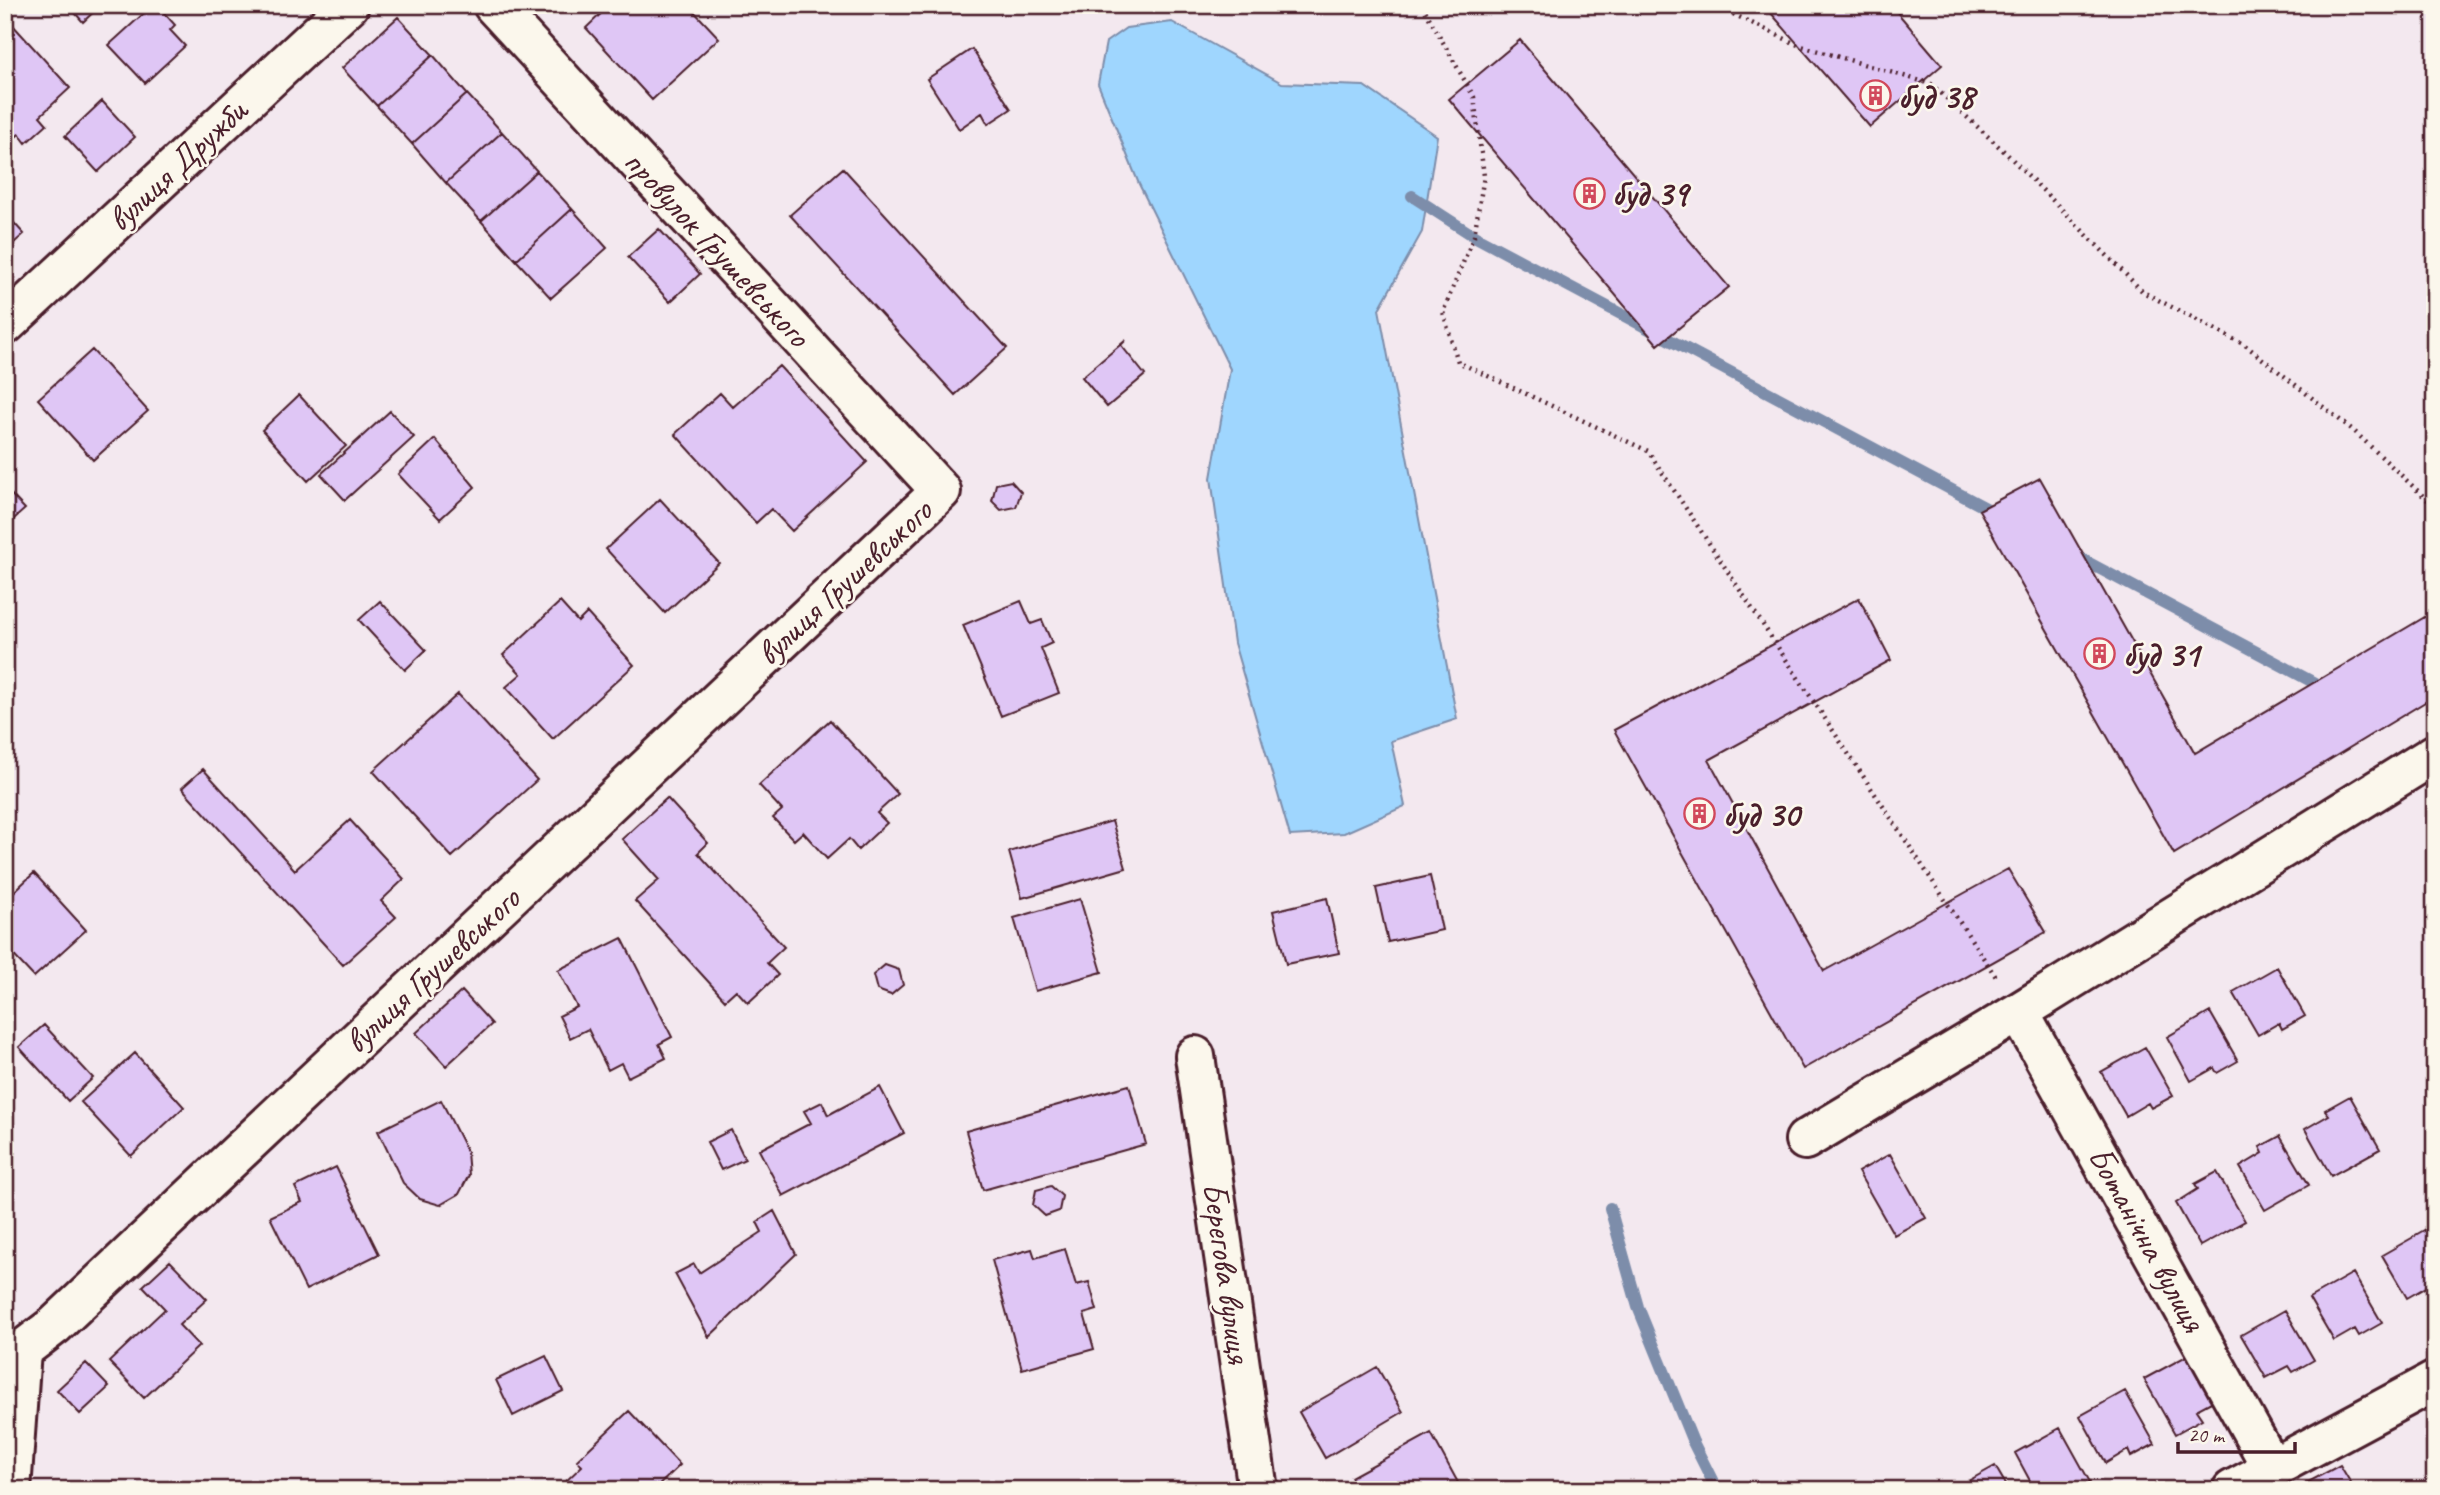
<svg xmlns="http://www.w3.org/2000/svg" width="2440" height="1495" viewBox="0 0 2440 1495" font-family="Caveat,sans-serif">
  <rect width="100%" height="100%" fill="#f3e8ef"/>
  <filter id="ink" filterUnits="userSpaceOnUse"><feTurbulence type="fractalNoise" baseFrequency=".0143" numOctaves="2"/><feDisplacementMap in="SourceGraphic" scale="14" xChannelSelector="R" yChannelSelector="G"/><feConvolveMatrix kernelMatrix="1 2 1 2 8 2 1 2 1" color-interpolation-filters="sRGB"/></filter>
  <g filter="url(#ink)">
    <path fill="#9fd6fe" stroke="#7d8daa" stroke-width="2" d="M1172,22L1282,83L1364,86L1437,136L1422,232L1379,309L1457,719L1391,741L1405,806L1344,833L1290,836L1234,643L1211,478L1230,369L1139,184L1098,84L1106,42L1126,28Z"/>
    <g fill="none" stroke-linecap="round" stroke-linejoin="round">
      <path stroke="#7d8daa" stroke-width="12" d="M1412,196L1474,236L1999,515
        M2074,555L2326,689
        M1610,1208L1638,1307L1693,1442L1717,1490"/>
    </g>
    <path fill="#dfc6f5" stroke="#4a1f2b" stroke-width="2" d="M68,5H101L83,22Z
      M153,5H157L175,25L170,30L185,46L145,83L109,45Z
      M610,5H665L671,12L678,5H688L719,38L652,100L586,28Z
      M1764,5H1891L1942,65L1870,127Z
      M398,17L433,55L377,106L342,68Z
      M11,23L70,88L40,116L47,124L26,143L19,134L6,146L5,28Z
      M1520,40L1729,287L1658,345L1449,99Z
      M972,49L1011,109L988,124L982,113L959,129L927,79Z
      M433,55L467,94L412,144L377,106Z
      M467,94L502,132L446,183L412,144Z
      M102,101L135,137L98,172L65,136Z
      M502,132L537,171L481,221L446,183Z
      M843,168L1007,348L955,395L790,215Z
      M537,171L572,209L516,260L481,221Z
      M572,209L607,248L551,298L516,260Z
      M5,213L24,234L5,251Z
      M659,229L700,274L670,302L628,257Z
      M1126,340L1121,345L1145,375L1107,407L1082,377Z
      M92,350L148,411L93,460L38,399Z
      M779,366L867,462L792,531L771,509L756,523L675,434L720,393L733,407Z
      M299,395L346,446L308,481L262,430Z
      M390,411L414,437L345,500L321,474Z
      M435,439L475,487L440,519L398,474Z
      M2040,478L2195,753L2435,611V696L2174,854L1979,510Z
      M1011,481L1021,492L1016,507L1001,510L992,501L996,484Z
      M5,488L25,509L5,527Z
      M660,499L719,563L665,613L606,549Z
      M1859,598L1891,660L1709,760L1824,971L2008,869L2046,932L1803,1069L1614,730Z
      M380,601L426,650L405,670L359,620Z
      M1021,601L1031,624L1042,620L1052,643L1041,648L1059,693L1001,716L963,625Z
      M560,602L578,622L587,613L634,665L553,739L506,687L521,674L503,655Z
      M458,694L537,780L452,857L373,771Z
      M830,720L898,794L877,813L887,823L858,850L849,839L827,859L803,832L794,840L773,818L782,810L759,785Z
      M203,769L295,870L350,820L404,879L381,901L396,917L343,965L182,788Z
      M667,798L708,843L698,853L784,947L767,963L778,975L748,1003L736,990L725,1000L635,901L659,880L622,839Z
      M1112,821L1126,868L1022,898L1009,852Z
      M34,873L86,930L34,977L5,946V900Z
      M1430,876L1442,930L1388,942L1376,888Z
      M1327,898L1339,953L1286,964L1273,911Z
      M1080,899L1102,972L1035,991L1014,918Z
      M622,938L672,1037L659,1044L666,1058L628,1077L621,1063L608,1070L588,1029L570,1038L559,1016L577,1007L558,970Z
      M885,965L899,970L903,985L891,995L877,990L873,975Z
      M2277,967L2305,1016L2282,1029L2279,1023L2258,1035L2233,992Z
      M462,991L492,1024L446,1066L416,1033Z
      M2210,1012L2238,1061L2217,1073L2214,1068L2191,1081L2167,1037Z
      M44,1025L93,1078L68,1101L19,1047Z
      M2145,1047L2173,1096L2151,1108L2148,1103L2126,1116L2101,1072Z
      M135,1053L184,1107L131,1156L81,1102Z
      M1129,1085L1146,1144L983,1190L966,1131Z
      M880,1087L904,1133L783,1196L759,1150L811,1123L804,1111L822,1102L828,1115Z
      M2350,1096L2380,1149L2331,1176L2305,1129L2329,1115L2325,1110Z
      M441,1100L467,1152L469,1175L459,1194L440,1205L420,1199L403,1183L378,1131Z
      M731,1130L745,1159L721,1170L707,1142Z
      M2280,1136L2309,1185L2265,1210L2240,1167L2263,1153L2260,1147Z
      M1890,1154L1926,1218L1894,1235L1858,1172Z
      M336,1167L379,1254L306,1290L270,1217L302,1202L295,1187Z
      M2217,1172L2245,1221L2200,1246L2176,1203L2198,1189L2195,1184Z
      M1051,1186L1062,1196L1059,1211L1045,1216L1033,1205L1036,1190Z
      M774,1211L796,1254L709,1337L675,1274L694,1264L699,1273L762,1232L757,1222Z
      M2426,1230L2435,1246V1290L2432,1291L2428,1286L2407,1298L2382,1255Z
      M1032,1249L1035,1258L1065,1249L1076,1285L1089,1282L1097,1310L1084,1314L1094,1349L1022,1369L992,1260Z
      M170,1261L207,1299L179,1325L199,1346L144,1398L109,1362L165,1309L143,1286Z
      M2353,1273L2382,1323L2359,1336L2355,1329L2334,1341L2309,1298Z
      M2285,1310L2314,1360L2293,1372L2289,1366L2266,1378L2241,1335Z
      M2190,1354L2215,1400L2196,1410L2202,1419L2175,1434L2144,1379Z
      M546,1356L563,1391L513,1416L496,1380Z
      M86,1363L109,1387L80,1414L57,1390Z
      M1377,1367L1403,1412L1325,1458L1299,1412Z
      M2125,1391L2155,1444L2131,1457L2128,1450L2106,1463L2080,1416Z
      M629,1411L680,1465L654,1490H571L564,1483L582,1466L577,1460Z
      M2060,1428L2090,1482L2076,1490H2065L2064,1487L2060,1490H2035L2015,1453Z
      M1431,1433L1462,1490H1358L1351,1477Z
      M2340,1465L2355,1490H2300L2299,1487Z
      M1995,1466L2009,1490H1952Z"/>
    <g fill="none" stroke-linecap="round" stroke-linejoin="round">
      <defs>
        <path id="minor" d="M5,325L349,5
          M2019,1012L2272,1468
          M1195,1056L1258,1490
          M1805,1140L2019,1012L2435,754
          M11,1490L21,1351L55,1325L941,491L493,5
          M2232,1490L2435,1381"/>
      </defs>
      <use href="#minor" stroke="#4a1f2b" stroke-width="44"/>
      <path stroke="#4a1f2b" stroke-width="4.5" stroke-dasharray="2 5" stroke-linecap="butt" d="M1422,5L1474,97L1484,176L1474,236L1443,312L1458,362L1648,451L1998,980
        M1714,5L1798,45L1931,84L2007,154L2143,292L2245,345L2354,431L2435,507"/>
      <use href="#minor" stroke="#fbf7ec" stroke-width="38"/>
    </g>
  </g>
  <defs>
    <symbol id="building-ring" viewBox="-11 -11 22 22"><circle r="9.5" fill="#fbf7ec" stroke="#d1495b" stroke-width="1.5"/><path d="M-4-6H4V6H1V3H-1V6H-4ZM-2.5-4.3h1.7v1.8h-1.7ZM.8-4.3h1.7v1.8H.8ZM-2.5-1h1.7V.8h-1.7ZM.8-1h1.7V.8H.8Z" fill="#d1495b"/></symbol>
  </defs>
  <g fill-rule="evenodd">
    <use href="#building-ring" x="1858" y="78" width="35" height="35"/>
    <use href="#building-ring" x="1572" y="176" width="35" height="35"/>
    <use href="#building-ring" x="2082" y="636" width="35" height="35"/>
    <use href="#building-ring" x="1682" y="796" width="35" height="35"/>
  </g>
  <g text-anchor="middle" dominant-baseline="central" stroke-width="5" stroke-linejoin="round" paint-order="stroke">
    <g font-size="35" font-weight="bold" fill="#4a1f2b" stroke="#fbf7ec" text-anchor="start">
      <text x="1898" y="96">буд 38</text>
      <text x="1612" y="193">буд 39</text>
      <text x="2123" y="654">буд 31</text>
      <text x="1723" y="814">буд 30</text>
    </g>
    <g font-size="35" fill="#4a1f2b" stroke="#fbf7ec">
      <text transform="translate(177 165) rotate(-43)">вулиця Дружби</text>
      <text transform="translate(717 248) rotate(47)">провулок Грушевського</text>
      <text transform="translate(844 582) rotate(-43)">вулиця Грушевського</text>
      <text transform="translate(432 970) rotate(-43)">вулиця Грушевського</text>
      <text transform="translate(2147 1239) rotate(61)">Ботанічна вулиця</text>
      <text transform="translate(1227 1273) rotate(82)">Берегова вулиця</text>
    </g>
  </g>
  <rect width="2440" height="1495" fill="none" stroke="#fbf7ec" stroke-width="28"/>
  <rect x="14" y="14" width="2412" height="1467" fill="none" stroke="#4a1f2b" stroke-width="2.5" filter="url(#ink)"/>
  <path d="M2178 1442v10h117v-10" fill="none" stroke="#4a1f2b" stroke-width="3.5"/>
  <text x="2188" y="1442" font-size="21" fill="#4a1f2b" stroke="#fbf7ec" stroke-width="5" paint-order="stroke">20 m</text>
</svg>
